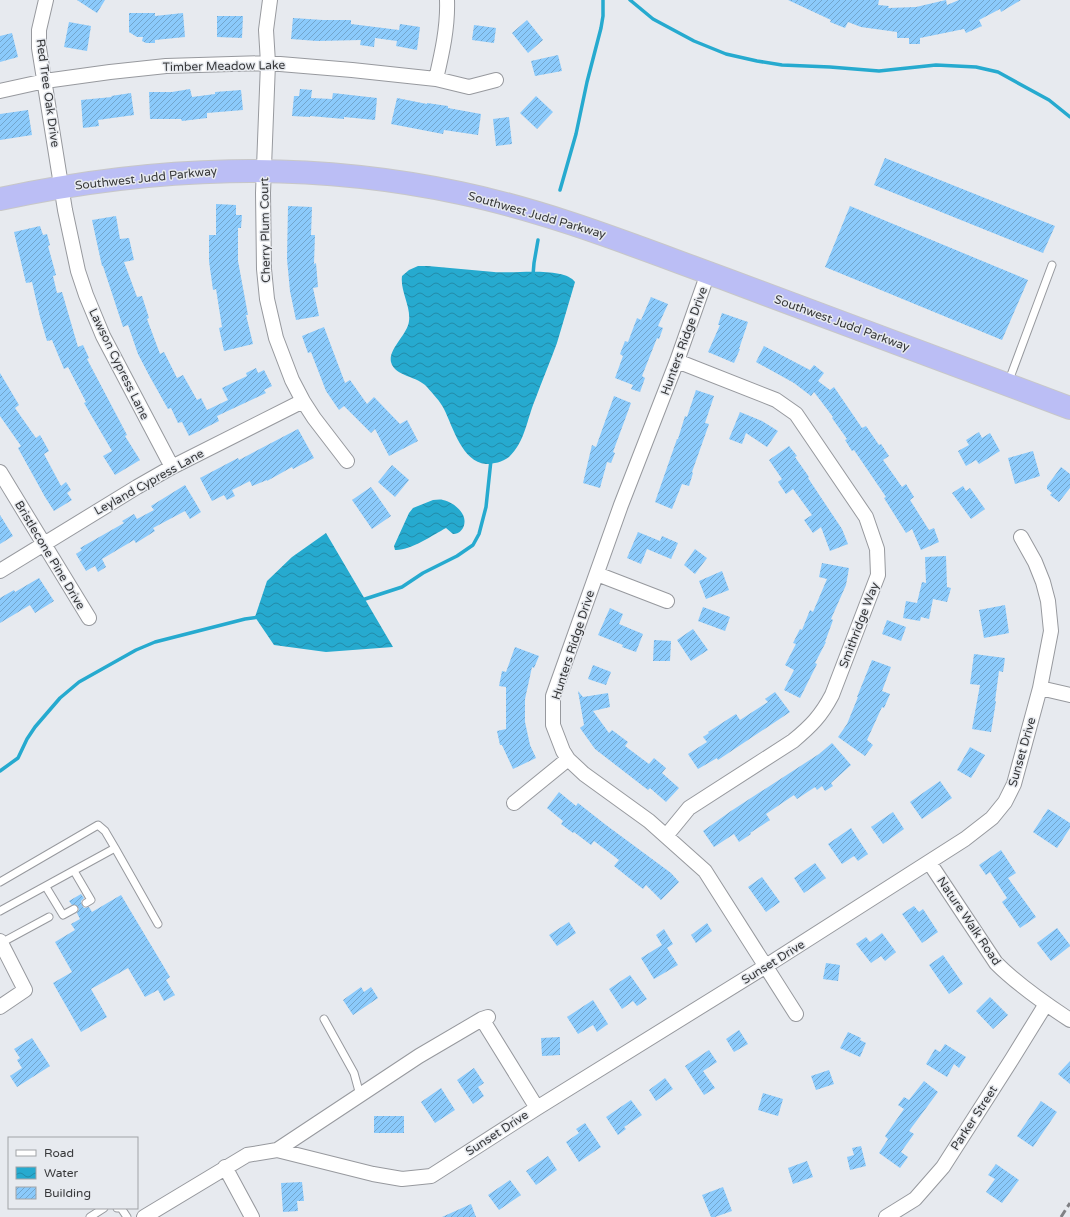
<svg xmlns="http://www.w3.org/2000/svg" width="1070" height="1217" viewBox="0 0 1070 1217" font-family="'Varela Round',sans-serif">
  <defs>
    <pattern id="water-waves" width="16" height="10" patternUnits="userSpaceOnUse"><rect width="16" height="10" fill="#26aacf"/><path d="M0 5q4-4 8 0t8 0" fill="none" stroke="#228ba9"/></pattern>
    <pattern id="building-hatch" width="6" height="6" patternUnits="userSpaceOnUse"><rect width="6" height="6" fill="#8bcafb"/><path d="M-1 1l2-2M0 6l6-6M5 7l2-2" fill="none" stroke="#72a5cc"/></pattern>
  </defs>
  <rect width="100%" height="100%" fill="#e7eaef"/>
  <path fill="url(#water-waves)" d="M418,266H428C450,268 472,270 494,272C512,274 564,266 575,282C569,302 563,323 557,343C550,362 542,381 535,400C527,419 525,442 509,457C502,462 494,464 486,464C462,462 453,427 444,409C440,401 433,394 427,387C418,376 395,377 391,362C388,349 408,334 409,321C411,306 400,291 402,276L409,270Z
    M433,500C436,500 440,499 443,500C450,501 460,508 463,515C467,523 463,534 453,534L446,528C433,535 410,551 395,550L394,546L409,513L413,508Z
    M326,533L393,647L326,652L274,645L255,617L267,581L292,557Z"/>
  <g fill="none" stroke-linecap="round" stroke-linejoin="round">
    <path stroke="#26aacf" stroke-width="3.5" d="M630,0L653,19L694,41L726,54L757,61L782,65L830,67L879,71L936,65L976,67L998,72L1049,100L1070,117
      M560,190L576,134L587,82L601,28L603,16V0
      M533,275L534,263L538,240
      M362,600L402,587L423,573L457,556L473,545L479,534L486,507L491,460
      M0,771L18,758L27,739L35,727L60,698L79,682L136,650L155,642L245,619L259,617"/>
  </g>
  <path fill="url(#building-hatch)" d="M77,0H105L97,13Z
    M788,0H879L878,5L889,6L888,8L916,7L946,0L947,5L959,0H1021L1001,12L1000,9L979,20L982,26L966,33L964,29L920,38V44H909V38H897V32L861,27L848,22L845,28L830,22L831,20Z
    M129,13H155V16L183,13L185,37L155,40V43H146L142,41L143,37H137L129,32Z
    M217,16H243L242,38L217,37Z
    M293,18L323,20H351V24L399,30L400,24L420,27L417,50L396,46L397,41L375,38L374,47L360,45L361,40L317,41L291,39Z
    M527,20L543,40L528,53L512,33Z
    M69,22L91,26L87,51L64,47Z
    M474,25L496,28L494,43L472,40Z
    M12,33L18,57L0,62V36Z
    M558,55L562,71L535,76L531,61Z
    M190,89L192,97L215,94V92L241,90L243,110L207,113V118L182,121L181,119H150L149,92H172Z
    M300,89L312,90L311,98L332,99L333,93L377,98L375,120L344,117V119L310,116V117L292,116L294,96H299Z
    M131,93L134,115L98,120L99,126L83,128L81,100L112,97L111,96Z
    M536,96L553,112L537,129L520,113Z
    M397,98L427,104V103L448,106V108L481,114L478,135L444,130L443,134L391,124Z
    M28,110L32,135L0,140V114Z
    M509,117L512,144L496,146L493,119Z
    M885,158L1055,226L1043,253L874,185Z
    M216,204L236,205V215H242L241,228H238V261L248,315H246L253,344L224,351L219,328L222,327L216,289L213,290L209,261V235H216Z
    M288,206L312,207L311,235H315L314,264L316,263L318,287L313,288L319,316L296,320L290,291L287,259Z
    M850,206L1028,280L1002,340L825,267Z
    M116,216L120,239L129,238L134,260L124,262L137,297L142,296L149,318L147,319L160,354L164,352L177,378L183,375L197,400L201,398L207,410L228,400L222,388L247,376L246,373L256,368L258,373L264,370L272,386L264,390L266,393L217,416L219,421L189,436L182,422L178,423L171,408L168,409L150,377L138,354L128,325L123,327L103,266H102L92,220Z
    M40,226L43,235L47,234L50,245L48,246L56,275L53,276L57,293L62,292L78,347L83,345L89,358L87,359L127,435L125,436L140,460L115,475L103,456L112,451L84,403L86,402L68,367L64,369L52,340L47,341L40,317L32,282L26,283L14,232Z
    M651,297L668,304L658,326L663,328L659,339L657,338L642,376L645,378L640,392L631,389L633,385L615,378L623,356L620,354L625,341L628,342L637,318L641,320Z
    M722,313L748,322L739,349H740L734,363L708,352L720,325H718Z
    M324,327L345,383L350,380L367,404L374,397L400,424L407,420L418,441L389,456L375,429L371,433L344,406L339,410L326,391L311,352L308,353L302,336Z
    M764,346L810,370L814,365L824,373L818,381L830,390L834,387L862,428L866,426L879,445L881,444L889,456L883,460L902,487L906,484L914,497L910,500L929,530L934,528L939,542L921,550L912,529L906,533L884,498L886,497L854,450L852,451L845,440L847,439L832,418L833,417L814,392L811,396L794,383L756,362Z
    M0,373L19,405L15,408L36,438L40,435L49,451L44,454L61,486L66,482L71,490L67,493L72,500L54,511L45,497L18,448L21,446L0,416Z
    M696,390L714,396L705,423L709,424L692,472L693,473L689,486L682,484L672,509L655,502L677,439H678L685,416L687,417Z
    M614,396L631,403L613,452L615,453L611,463L607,462L600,488L583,483L592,445L596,447Z
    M740,412L762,421L778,431L767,447L746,433L742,444L729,439Z
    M298,429L314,458L293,469L292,467L267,481V480L252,486L250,481L232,490L235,496L227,500L224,495L212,501L200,478L238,458L239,460Z
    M979,432L982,438L990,433L1000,451L979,464L976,460L966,466L958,451L969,445L966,440Z
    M789,446L797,456L795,457L809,477L808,478L842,529L848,544L830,551L821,527L813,533L804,520L812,515L793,489L786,494L778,482L782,479L769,460Z
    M1033,451L1040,476L1015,484L1008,458Z
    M392,465L409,480L395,497L378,482Z
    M1061,467L1070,474V488L1059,502L1050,495L1052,493L1047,489V486Z
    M185,485L201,512L190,519L185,511L153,528L155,531L136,543L134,540L102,559L106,567L98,572L95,566L86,571L76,554L82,550L80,548L124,523L122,521L134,514L137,519L154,510L151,506Z
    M963,486L966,491L970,488L985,509L971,519L952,493Z
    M371,487L391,516L372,529L352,500Z
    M0,515L13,536L0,544Z
    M638,532L660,541L662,536L678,543L671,559L647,549L641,564L627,558Z
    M695,549L707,558L695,574L684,565Z
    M946,556L947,587L951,588L947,602L933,599L929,619L921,617L920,621L903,618L906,601L917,603L922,582L926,583L925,557Z
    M822,563L849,568L846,585L831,619L833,620L825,642H826L815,663L817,664L800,698L784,690L794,670L785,665L796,644L793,643L800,629L802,630L810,610L813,612L827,579L819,577Z
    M722,571L729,590L706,599L699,581Z
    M39,578L54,601L35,613L30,605L0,623V598L14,590L15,592Z
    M1005,605L1009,633L984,638L979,610Z
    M703,607L730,617L725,631L698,621Z
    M610,608L623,614L619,624L643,634L636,652L622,647L623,645L598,635Z
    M887,620L906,627L901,641L882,634Z
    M693,629L708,650L691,661L677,640Z
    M654,640L671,641L670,661H653Z
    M515,647L539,656L534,668L532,667L525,699V722L530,745L536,758L513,769L502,745H500L497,731L506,729V687L499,686L502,671L506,672Z
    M974,654L1005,658L1003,672L999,671L995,701H996L991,732L972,729L980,685L970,684Z
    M872,660L891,667L882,691L890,694L884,708L882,707L867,740L873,745L865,756L838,737L847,724L858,697H857Z
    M593,665L611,672L606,685L588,679Z
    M578,691L583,697L608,693L610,707L593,711L609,733L612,730L628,742L625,746L649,764L654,758L666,768L662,773L679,788L666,802L650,788L648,790L595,749L580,728L584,725Z
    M775,692L790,712L718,760L717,758L698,769L688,754L707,742L703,737L709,733L708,732L736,714L740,720L768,702L765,699Z
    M832,743L851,765L831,783L833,786L825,791L822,786L817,790L815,787L797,799L794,795L766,814L770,820L750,833L751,834L739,842L734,834L714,847L703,831L731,811L819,754Z
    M970,747L985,755L971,778L957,770Z
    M940,781L952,798L922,819L910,802Z
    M559,792L576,806L578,803L606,825L671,873L679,882L661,900L646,885L643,889L614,866L619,860L594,841L591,845L574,832L573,833L561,824L563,821L547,808Z
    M1048,809L1070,823V828L1057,848L1033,832Z
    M893,812L904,829L883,844L871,827Z
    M851,828L868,854L858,861L854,856L842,864L828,844Z
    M1001,850L1016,873L1008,878L1036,917L1020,928L1002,902L1007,898L990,872L986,875L979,865Z
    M815,863L826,878L804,893L794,878Z
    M762,877L780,902L766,912L748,887Z
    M81,894L84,898L81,901L82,905L84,908L89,907L92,912L121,895L170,977L166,980L175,995L164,1001L158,990L145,997L128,968L91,989L107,1017L81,1032L53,983L72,972L55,942L75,930L71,924L80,919L77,913L79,909L76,905H72L69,901Z
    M914,906L919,912L923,909L938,932L922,943L902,914Z
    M569,922L576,933L557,946L549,935Z
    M707,923L712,931L696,943L691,935Z
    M1057,928L1070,945V946L1051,961L1037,943Z
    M664,929L673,944L667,948L678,965L654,979L641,958L662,945L656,935Z
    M882,933L896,952L885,961L881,956L871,963L856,944L866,937L870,942Z
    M943,955L963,984L949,994L929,965Z
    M826,963L840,965L838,981L823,979Z
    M630,975L647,999L637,1006L633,1001L622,1009L609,989Z
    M361,987L364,992L371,987L378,998L353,1015L343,1000Z
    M990,997L1008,1015L993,1029L976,1011Z
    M593,1000L608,1024L597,1032L593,1025L578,1034L567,1017Z
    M739,1030L748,1044L734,1052L726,1039Z
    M848,1032L861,1038L860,1040L866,1043L860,1057L840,1048Z
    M560,1037V1055L542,1056L541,1038Z
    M32,1038L50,1066L17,1087L10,1076L22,1068L17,1060L20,1058L14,1049Z
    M945,1044L966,1057L959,1068L954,1064L947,1077L926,1064L935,1049L940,1052Z
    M709,1050L717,1062L703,1071L715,1088L704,1095L685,1066Z
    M1070,1061V1084L1058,1074Z
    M474,1068L484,1083L478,1087L484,1096L473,1104L457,1080Z
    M829,1070L834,1084L816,1090L811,1076Z
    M665,1078L673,1089L656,1101L649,1090Z
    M924,1081L938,1092L909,1131L914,1134L901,1152L908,1157L900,1168L879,1153L888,1139L885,1136L904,1109L898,1105L904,1097L909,1100Z
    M441,1088L455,1110L435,1123L421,1102Z
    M763,1093L783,1099L778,1116L758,1110Z
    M631,1100L642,1115L624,1127L626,1129L618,1135L606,1117Z
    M1041,1101L1057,1112L1033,1147L1017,1136Z
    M374,1116H404V1133H374Z
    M585,1123L601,1147L579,1162L566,1142L579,1133L576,1129Z
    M861,1146L866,1166L850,1170L847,1157L854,1155L852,1148Z
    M548,1156L557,1170L536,1185L526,1171Z
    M807,1161L813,1177L793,1184L788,1168Z
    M996,1164L1019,1180L1002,1203L986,1192L995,1179L988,1175Z
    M510,1180L521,1195L499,1210L488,1195Z
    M302,1182L304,1201H297L298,1211L283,1212L281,1183Z
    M723,1187L732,1211L715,1217H711L702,1195Z
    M471,1204L476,1217H442Z"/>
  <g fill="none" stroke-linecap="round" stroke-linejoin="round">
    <defs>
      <path id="lane" d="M1008,383L1052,265
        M115,848L158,924
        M74,871L91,900L86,903
        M0,882L98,825L105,831L115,848L0,911
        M46,887L63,915L74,909
        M1,943L49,917
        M324,1019L354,1073L360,1095
        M117,1208H121L127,1217
        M90,1217L104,1208"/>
      <path id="street" d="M46,0L39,30V48L65,210L78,271L86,295L103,336L172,467
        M270,0L266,30L268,63L263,193L264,269L267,299L276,338L292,380L303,401L314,418L347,461
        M436,79C442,53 448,27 447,0
        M0,91L45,81L110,72L166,66L268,63L352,70L436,79L469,87L496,80
        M708,273L677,361L621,505L553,696V725L563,751L568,759L584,774L649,821L705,871L796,1014
        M0,472L89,618
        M0,571L137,487L172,467L303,401
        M597,574L667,601
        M1040,688L1070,695
        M514,803L568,759
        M666,836L689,808L793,741C811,726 821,716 832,695L878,575L877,549L866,517L796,414L776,400L677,361
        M929,862L996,963C1018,985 1044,1003 1070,1020
        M0,941L25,990L0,1007
        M482,1019L537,1108
        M277,1150L373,1174L402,1179L431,1176L537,1108L766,966L965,839L992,818L1005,802L1014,784L1040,688L1051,631L1048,601L1043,582L1035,562L1021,537
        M225,1167L252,1217
        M144,1217L247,1155L277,1150L419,1056L482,1019L488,1017
        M886,1217L915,1199L943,1167L1012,1059L1046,1004"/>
      <path id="highway" d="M0,199C155,166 304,160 460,193C551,212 637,247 725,279C840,322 955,365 1070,408"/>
    </defs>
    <use href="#lane" stroke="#97999e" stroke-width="9"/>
    <use href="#street" stroke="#97999e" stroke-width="16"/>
    <use href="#highway" stroke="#c7c7c8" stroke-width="24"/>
    <use href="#lane" stroke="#fff" stroke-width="7"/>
    <use href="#street" stroke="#fff" stroke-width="14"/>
    <use href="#highway" stroke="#bbbef5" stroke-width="22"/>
    <path stroke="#7f8084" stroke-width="3" stroke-dasharray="8 4" stroke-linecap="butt" d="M1061,1217L1070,1203"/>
  </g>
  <g text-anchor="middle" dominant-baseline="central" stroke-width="3" stroke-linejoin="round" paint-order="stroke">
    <g font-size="12" fill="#37383a" stroke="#e7eaef">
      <text transform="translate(224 66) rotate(-1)">Timber Meadow Lake</text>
      <text transform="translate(48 93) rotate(82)">Red Tree Oak Drive</text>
      <text transform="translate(146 178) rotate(-6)">Southwest Judd Parkway</text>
      <text transform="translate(537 215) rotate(16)">Southwest Judd Parkway</text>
      <text transform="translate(265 230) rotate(-91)">Cherry Plum Court</text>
      <text transform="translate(842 323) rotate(20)">Southwest Judd Parkway</text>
      <text transform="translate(684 341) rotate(-70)">Hunters Ridge Drive</text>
      <text transform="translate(119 364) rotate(64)">Lawson Cypress Lane</text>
      <text transform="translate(149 482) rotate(-29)">Leyland Cypress Lane</text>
      <text transform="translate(50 555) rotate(59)">Bristlecone Pine Drive</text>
      <text transform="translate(859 625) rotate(-69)">Smithridge Way</text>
      <text transform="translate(573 645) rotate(-72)">Hunters Ridge Drive</text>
      <text transform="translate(1022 752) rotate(-74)">Sunset Drive</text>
      <text transform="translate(969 921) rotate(56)">Nature Walk Road</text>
      <text transform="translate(773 962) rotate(-32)">Sunset Drive</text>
      <text transform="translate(974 1118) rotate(-57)">Parker Street</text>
      <text transform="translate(497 1133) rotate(-33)">Sunset Drive</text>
    </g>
  </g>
  <rect x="8" y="1137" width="130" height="72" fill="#e7eaef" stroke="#a1a3a7"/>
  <rect x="16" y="1150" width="20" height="6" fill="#ffffff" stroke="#a1a3a7"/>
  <text x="44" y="1157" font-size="12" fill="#37383a">Road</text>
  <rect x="16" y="1167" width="20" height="12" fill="url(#water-waves)" stroke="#a1a3a7"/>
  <text x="44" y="1177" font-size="12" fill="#37383a">Water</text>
  <rect x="16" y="1187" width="20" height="12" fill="url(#building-hatch)" stroke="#a1a3a7"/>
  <text x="44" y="1197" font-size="12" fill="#37383a">Building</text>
</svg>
